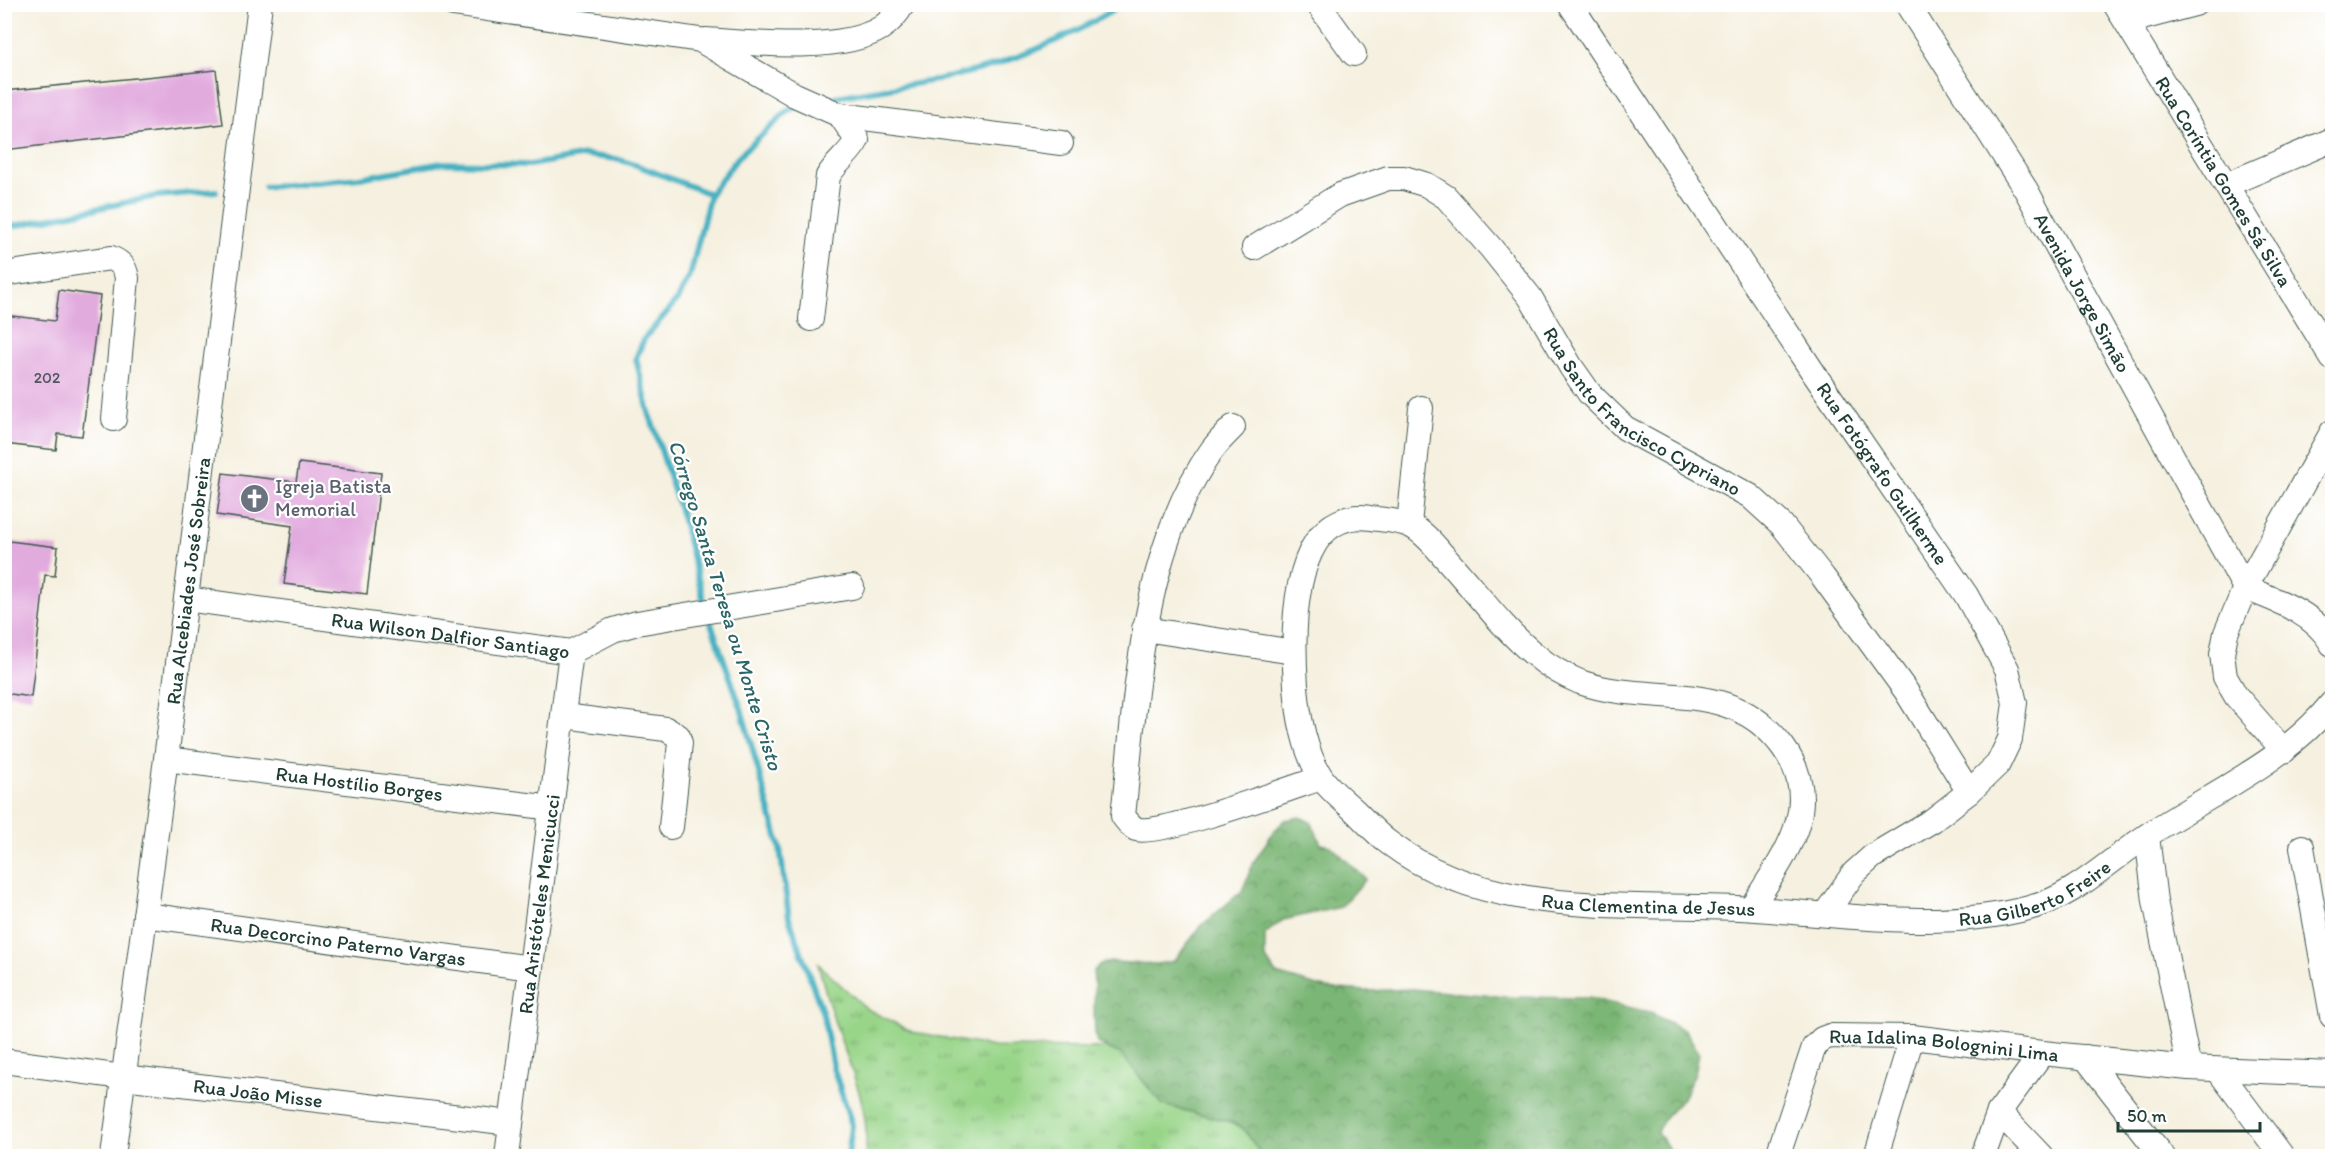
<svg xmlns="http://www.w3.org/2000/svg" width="2337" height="1161" viewBox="0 0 2337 1161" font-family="Itim,sans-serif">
  <defs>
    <pattern id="grass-tufts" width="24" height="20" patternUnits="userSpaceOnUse" patternTransform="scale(1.5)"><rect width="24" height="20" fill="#99d589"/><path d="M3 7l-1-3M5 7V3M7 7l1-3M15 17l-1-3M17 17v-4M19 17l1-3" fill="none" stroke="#7cae71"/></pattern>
    <pattern id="forest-crowns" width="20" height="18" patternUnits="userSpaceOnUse" patternTransform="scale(1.5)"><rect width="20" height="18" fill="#7ab675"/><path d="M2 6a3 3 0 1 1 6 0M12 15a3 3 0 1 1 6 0" fill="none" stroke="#639561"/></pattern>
  </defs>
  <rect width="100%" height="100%" fill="#fff"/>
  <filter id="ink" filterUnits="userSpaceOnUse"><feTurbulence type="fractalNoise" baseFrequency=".0167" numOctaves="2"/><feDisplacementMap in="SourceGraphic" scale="12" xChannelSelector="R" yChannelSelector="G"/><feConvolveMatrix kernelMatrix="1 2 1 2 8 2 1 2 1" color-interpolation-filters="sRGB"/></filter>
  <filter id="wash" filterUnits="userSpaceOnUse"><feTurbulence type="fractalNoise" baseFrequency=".008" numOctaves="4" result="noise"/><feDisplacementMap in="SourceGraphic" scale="24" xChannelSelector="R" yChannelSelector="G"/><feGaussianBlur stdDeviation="1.35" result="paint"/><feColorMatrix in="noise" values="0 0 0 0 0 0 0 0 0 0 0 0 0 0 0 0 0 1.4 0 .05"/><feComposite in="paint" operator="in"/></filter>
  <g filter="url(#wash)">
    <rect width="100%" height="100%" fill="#f5f0df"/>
    <path fill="url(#grass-tufts)" stroke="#5c895e" stroke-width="1.5" d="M818,964L867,1009L912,1032L994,1047L1107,1048L1121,1054L1163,1105L1231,1122L1244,1129L1262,1156H865C872,1111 850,1068 836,1026C829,1006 824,985 818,964Z"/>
    <path fill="url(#forest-crowns)" stroke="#4c7a54" stroke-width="1.5" d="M1300,817L1312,823L1321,844L1331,846L1366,879L1341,907L1283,920L1265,934V957L1276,974L1325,988L1366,991L1412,989L1508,997L1589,998L1649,1012L1686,1031L1699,1053L1695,1073L1683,1098L1666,1116L1657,1133L1675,1156H1262L1244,1129L1231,1122L1163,1105L1121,1054L1097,1043C1091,1019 1097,996 1093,972L1100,964L1112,962L1157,964L1174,961L1201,926L1242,891L1253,863L1273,832L1285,820Z"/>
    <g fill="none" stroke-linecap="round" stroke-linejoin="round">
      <path stroke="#44b1c2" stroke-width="6" d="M836,97C889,88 946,81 998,64C1041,49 1084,29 1123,4
        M265,187L359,178L442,163L530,165L585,155L617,159L636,165L710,194
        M4,228L157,196L216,191
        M705,606L682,516L648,409L636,358L644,339L678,299L690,276L710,194L739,156L789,110L795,108
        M708,615L741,708L765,794L780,848L789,918L823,1014L833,1067L852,1125L848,1156"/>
    </g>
    <g id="blocks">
      <path fill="#e2abde" d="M216,70L223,124L4,150V91Z
        M59,290L100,296L82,436L58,434L56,450L4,444V315L55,321Z
        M299,463L381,473L367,594L284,584L292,526L217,515L223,473L296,482Z
        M9,541L58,547L55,576L45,575L31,697L4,693V579Z"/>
    </g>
  </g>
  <g filter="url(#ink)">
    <use href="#blocks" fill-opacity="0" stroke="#3f584e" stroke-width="1.5"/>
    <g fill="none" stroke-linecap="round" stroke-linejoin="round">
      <defs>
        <g id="minor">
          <path d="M453,4L700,40L795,95L840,115L1061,143"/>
          <path d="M1318,4L1354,54"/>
          <path id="s1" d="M1570,4L1815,375L1966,595L2007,669L2015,703L2010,739L1998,764L1969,792L1933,820L1873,856L1854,873L1825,914"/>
          <path id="s2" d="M1907,4L2026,190L2245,588C2276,600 2315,613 2332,644"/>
          <path id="s3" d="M2115,4L2332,358"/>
          <path d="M2127,22L2195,4"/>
          <path d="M706,40C752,43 841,53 881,28C890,22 897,14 903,4"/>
          <path d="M2228,184L2332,140"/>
          <path id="s4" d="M1254,248L1340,195L1388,178H1404L1427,185L1446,197L1491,248L1530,297L1571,367L1590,394L1625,428L1750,496L1782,525L1823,577L1906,691L1969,792"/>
          <path d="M4,274L111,258C122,263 125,267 127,278L114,419"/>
          <path d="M811,319L828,176C838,160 849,155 857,140L840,115"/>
          <path d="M1233,427C1226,434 1218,442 1212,450C1141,549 1136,699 1123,816C1127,821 1130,826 1136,829C1159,837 1291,788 1321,778"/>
          <path d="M1409,524L1421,408"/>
          <path id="s5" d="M186,599L571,652L613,630L637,623L852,587"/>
          <path d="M1144,629L1294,652"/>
          <path d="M564,716L666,729L678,736L680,743L671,827"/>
          <path d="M2284,751L2236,696L2225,677L2222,654L2226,633L2245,588L2332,432"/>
          <path id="s6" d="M166,759L552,808"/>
          <path d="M2147,836L2155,901L2189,1068"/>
          <path d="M2302,847L2332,1016"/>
          <path id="s7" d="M1751,908C1783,857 1826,806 1783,747C1730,675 1652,708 1580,682C1565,676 1547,665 1535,655C1502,628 1477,593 1449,562C1438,550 1426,533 1411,526C1399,520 1382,520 1370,518C1348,514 1328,524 1316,542C1292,580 1293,644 1296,686C1298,715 1305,753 1321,777C1330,791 1347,803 1358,814C1368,824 1378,835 1389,843C1494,922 1633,901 1756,909C1844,915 1942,931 2029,908C2074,897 2107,862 2145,837C2208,794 2283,764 2332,703"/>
          <path id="s8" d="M145,915L531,968"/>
          <path d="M2085,1057L2162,1156"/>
          <path id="s9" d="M4,1061L123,1077L511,1123"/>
          <path d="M2218,1070L2282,1156"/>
          <path d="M1999,1112L2041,1156"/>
          <path id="s10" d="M1778,1155L1814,1047L1822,1039L1830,1036L1912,1037L2042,1053L2189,1068L2332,1074"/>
          <path id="s11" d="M113,1156L166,759L260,4"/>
          <path id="s12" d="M507,1156L571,652"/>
          <path d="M1876,1156L1912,1037"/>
          <path d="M1983,1156L1999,1112L2042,1053"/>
        </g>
      </defs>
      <use href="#minor" stroke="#3f584e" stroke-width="26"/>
      <use href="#minor" stroke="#fff" stroke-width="24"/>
    </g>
  </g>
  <defs>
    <symbol id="church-disc" viewBox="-11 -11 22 22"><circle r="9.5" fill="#6b7280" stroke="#fff"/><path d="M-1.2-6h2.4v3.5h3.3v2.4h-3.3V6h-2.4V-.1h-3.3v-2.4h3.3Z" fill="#fff"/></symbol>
  </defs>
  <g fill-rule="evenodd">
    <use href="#church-disc" x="238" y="482" width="33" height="33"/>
  </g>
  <g text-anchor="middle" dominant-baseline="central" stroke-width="4.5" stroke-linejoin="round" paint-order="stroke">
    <g font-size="16" fill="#50585e">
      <text x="47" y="377">202</text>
    </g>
    <g font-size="20" fill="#1f3d34" stroke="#fff">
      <text stroke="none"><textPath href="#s3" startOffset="208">Rua Coríntia Gomes Sá Silva</textPath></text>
      <text stroke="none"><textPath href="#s2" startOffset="338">Avenida Jorge Simão</textPath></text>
      <text stroke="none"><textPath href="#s4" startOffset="510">Rua Santo Francisco Cypriano</textPath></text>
      <text stroke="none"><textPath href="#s1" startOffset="564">Rua Fotógrafo Guilherme</textPath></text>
      <text stroke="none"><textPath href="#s11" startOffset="580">Rua Alcebiades José Sobreira</textPath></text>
      <text stroke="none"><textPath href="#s5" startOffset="267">Rua Wilson Dalfior Santiago</textPath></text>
      <text stroke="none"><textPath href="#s6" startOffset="195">Rua Hostílio Borges</textPath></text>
      <text stroke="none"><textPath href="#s7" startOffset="1736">Rua Gilberto Freire</textPath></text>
      <text stroke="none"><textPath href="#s7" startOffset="1344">Rua Clementina de Jesus</textPath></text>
      <text stroke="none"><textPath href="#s12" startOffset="254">Rua Aristóteles Menicucci</textPath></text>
      <text stroke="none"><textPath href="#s8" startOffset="195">Rua Decorcino Paterno Vargas</textPath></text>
      <text stroke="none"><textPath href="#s10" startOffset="248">Rua Idalina Bolognini Lima</textPath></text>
      <text stroke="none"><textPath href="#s9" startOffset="256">Rua João Misse</textPath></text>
    </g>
    <g font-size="20" fill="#5b616d" stroke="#fff" text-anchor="start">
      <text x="275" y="486">Igreja Batista<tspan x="275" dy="23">Memorial</tspan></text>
    </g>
    <g font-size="21" font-style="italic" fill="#2c6666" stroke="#fff">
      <text transform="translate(726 605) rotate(73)">Córrego Santa Teresa ou Monte Cristo</text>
    </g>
  </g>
  <rect width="2337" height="1161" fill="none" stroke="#fff" stroke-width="24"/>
  <path d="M2118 1122v9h142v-9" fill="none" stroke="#1f3d34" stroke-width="3"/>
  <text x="2127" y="1122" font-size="18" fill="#1f3d34" stroke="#ffffff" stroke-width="4.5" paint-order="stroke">50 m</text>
</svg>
